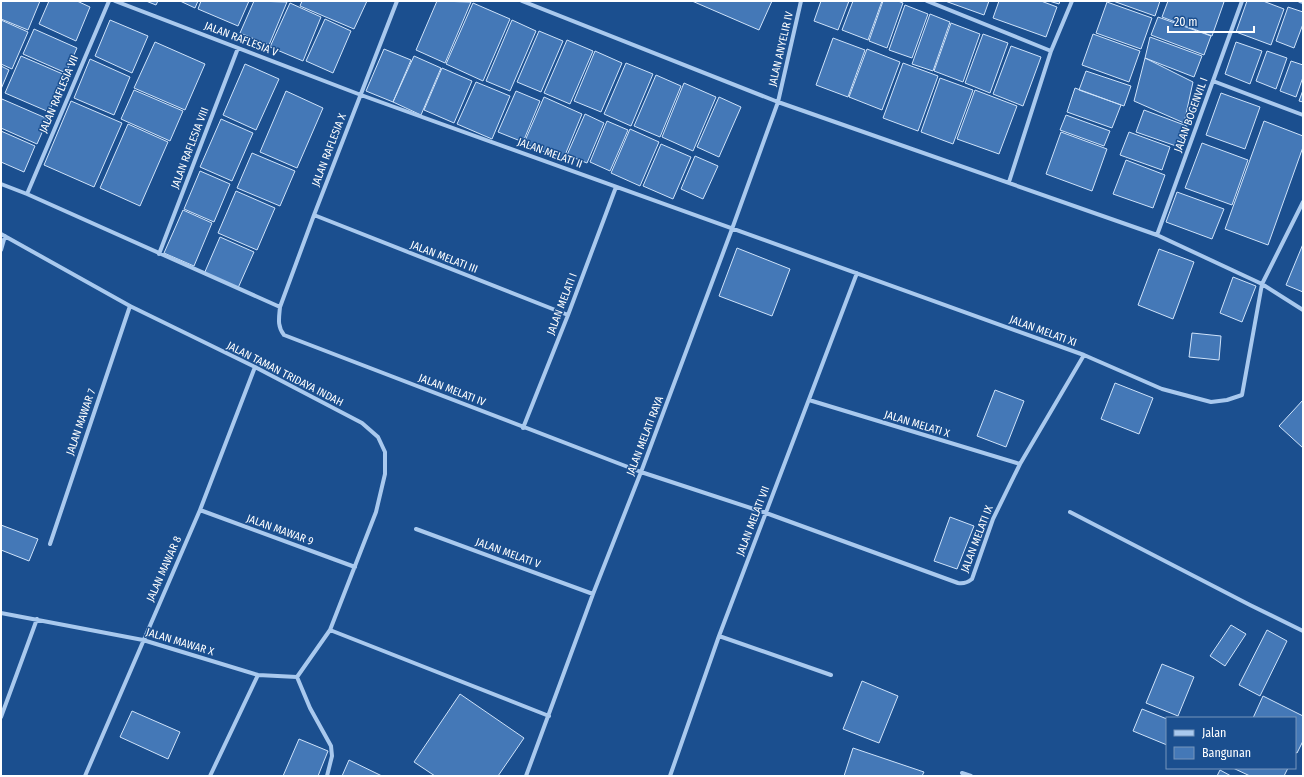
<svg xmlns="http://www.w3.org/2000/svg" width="1304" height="777" viewBox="0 0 1304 777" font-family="'Fira Sans Condensed',sans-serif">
  <rect width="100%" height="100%" fill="#1b4f8f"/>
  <path fill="#4478b7" stroke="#cfe3fa" d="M1,1H40L28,30L1,19Z
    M49,1H77L90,7L76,41L39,24Z
    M146,1H158L156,5Z
    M180,1H198L195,8Z
    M201,1H249L238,26L198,9Z
    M254,1L287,2L269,45L240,33Z
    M302,1H367L354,29L300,6Z
    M437,1L471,2L445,63L416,50Z
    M692,1H772L759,30Z
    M821,1H849L838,30L814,21Z
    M853,1H882L868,40L842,30Z
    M883,1H898L903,3L887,48L869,41Z
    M945,1H989L984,15Z
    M999,1H1041L1057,7L1046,37L993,18Z
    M1049,1H1060L1059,4Z
    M1113,1H1160L1155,16Z
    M1168,1H1221L1224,2L1212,36L1162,17Z
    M1247,1H1263L1284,9L1271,45L1236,32Z
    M1107,2L1152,18L1141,49L1096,33Z
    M290,3L321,17L303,61L270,47Z
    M473,3L510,19L483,81L446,64Z
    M905,5L928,14L912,58L889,50Z
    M1288,7L1303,12V24L1294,48L1276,41Z
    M930,14L950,22L933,71L912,64Z
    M1158,17L1211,36L1204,55L1151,35Z
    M325,19L351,31L333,73L306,61Z
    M1,20L28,32L12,69L1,64Z
    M110,20L148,36L132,73L95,56Z
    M512,20L536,31L510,91L486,81Z
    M951,23L980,34L963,82L934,71Z
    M34,29L77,48L66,73L23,54Z
    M539,31L563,41L541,92L517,82Z
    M983,34L1008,43L990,93L965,83Z
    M1093,34L1140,51L1129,82L1082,65Z
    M1150,37L1202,56L1194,77L1145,58Z
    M833,38L865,50L848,97L816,85Z
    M567,40L593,51L570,104L544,93Z
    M155,42L205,64L185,110L134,88Z
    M1236,42L1262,51L1250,84L1225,74Z
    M1011,46L1041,57L1023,106L993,94Z
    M384,49L411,60L393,102L366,91Z
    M867,49L900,62L882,110L849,97Z
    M595,51L622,63L601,112L574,101Z
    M1267,51L1287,58L1276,89L1256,81Z
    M21,56L65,75L49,112L5,93Z
    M414,56L441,68L421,115L393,102Z
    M1145,58L1193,82L1184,123L1134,101Z
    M90,59L130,77L114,115L74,98Z
    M1291,61L1303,65V77L1296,97L1280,91Z
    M626,63L653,74L631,126L604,114Z
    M903,63L938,76L918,131L883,118Z
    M245,64L279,79L256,130L223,115Z
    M1,66L9,70L1,89Z
    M442,68L472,81L454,123L424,110Z
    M1086,71L1131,86L1124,106L1079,90Z
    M656,75L681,86L660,137L634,126Z
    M940,78L973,90L953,144L921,132Z
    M476,82L510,96L492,139L457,124Z
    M684,83L716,97L693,151L662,137Z
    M1075,88L1121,105L1112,128L1067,112Z
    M134,90L183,111L170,141L121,119Z
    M975,90L1017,106L999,154L957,139Z
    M1303,90V102L1299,101Z
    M286,91L323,108L297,168L260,152Z
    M516,91L540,101L523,142L498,132Z
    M1221,93L1260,107L1245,149L1206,135Z
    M544,97L582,114L563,160L524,143Z
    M719,97L741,107L719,157L697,147Z
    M2,99L48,119L37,144L1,128V102Z
    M71,101L122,123L94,187L44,165Z
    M1144,110L1187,126L1179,147L1136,132Z
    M585,114L604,123L587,163L567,155Z
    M1066,115L1110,131L1104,146L1060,130Z
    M221,119L253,133L232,181L200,167Z
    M607,121L628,130L610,171L590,162Z
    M1264,121L1303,136V147L1268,245L1225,229Z
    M128,124L168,142L140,206L100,188Z
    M630,129L659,142L640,186L611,173Z
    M1,131L35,146L24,172L1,162Z
    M1061,132L1107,149L1092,191L1046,174Z
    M1129,132L1170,147L1162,170L1120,155Z
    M1202,143L1248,160L1232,205L1185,188Z
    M661,144L691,157L673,199L643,186Z
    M252,153L295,171L280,206L237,188Z
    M695,156L718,166L703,199L681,189Z
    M1126,160L1165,175L1153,208L1113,194Z
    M200,171L230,184L214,222L184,209Z
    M236,191L275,208L257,250L218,233Z
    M1177,192L1224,209L1212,239L1166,222Z
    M183,210L212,223L194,266L164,253Z
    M220,237L254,252L238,288L204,274Z
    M1303,244V292L1286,285Z
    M737,248L790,269L772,316L719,296Z
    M1159,249L1194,262L1173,319L1138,305Z
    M1233,277L1256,286L1242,322L1220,313Z
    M1192,333L1221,336L1219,360L1189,357Z
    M1115,383L1153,398L1139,434L1101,419Z
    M995,390L1024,401L1006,447L977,436Z
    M1303,400V448L1279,426Z
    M950,517L974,526L957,569L934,561Z
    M1,525L38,539L29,561L1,550Z
    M1231,625L1246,634L1225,666L1210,656Z
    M1267,630L1287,641L1260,696L1239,685Z
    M1162,664L1194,677L1178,716L1146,703Z
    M862,681L898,696L879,743L843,729Z
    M460,694L524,738L498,776H435L414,762Z
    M1263,696L1303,716V741L1297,753L1295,752V718H1253Z
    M1142,709L1167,719V745L1133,731Z
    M132,711L180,732L168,759L120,737Z
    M299,739L328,751L318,776H283Z
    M853,748L924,772L922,776H844Z
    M349,760L382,776H342Z
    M1233,768H1288L1284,776H1250Z
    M1220,770L1231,776H1217Z"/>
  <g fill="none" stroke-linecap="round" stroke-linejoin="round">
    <path stroke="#a9c9ee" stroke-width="4" d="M115,1L361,95L1084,355L1162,389L1211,402L1227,400L1242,395L1262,284L1303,202
      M397,1L314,215L280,307C279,318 277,326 284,335L641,472L766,513L958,583C963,584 967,583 972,579L993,519L1020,464L1084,355
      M522,1L778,102L1157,235L1262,284L1303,310
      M927,1L1051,51
      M1300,1L1303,2
      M1213,81L1303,115
      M1009,182L1051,51L1072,1
      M1,184L27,194L280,307
      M27,194L109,1
      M314,215L568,315
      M1,234L130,306L255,367L362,423L378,437L385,452V474L376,512L330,630L297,677L258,675L143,640L1,613
      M1157,235L1242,1
      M1,250L5,236
      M159,254L238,48
      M809,400L1020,464
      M523,428L568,315L616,187
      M200,510L355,567
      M1070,512L1250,605L1303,631
      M416,529L593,594
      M50,544L130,306
      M330,630L549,716
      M719,636L831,675
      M297,677L310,708L331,746L332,756L327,776
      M1,717L37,619
      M962,773L971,776
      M85,776L200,510L255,367
      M210,776L258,675
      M526,776L593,594L641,472L732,229L778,102L801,1
      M670,776L719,636L857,273"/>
  </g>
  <g text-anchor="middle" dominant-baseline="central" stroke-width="3" stroke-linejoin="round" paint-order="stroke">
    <g font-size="11" fill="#fff" stroke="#1b4f8f">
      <text transform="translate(241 39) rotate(21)">JALAN RAFLESIA V</text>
      <text transform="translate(781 49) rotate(-77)">JALAN ANYELIR IV</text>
      <text transform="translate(59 94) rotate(-67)">JALAN RAFLESIA VII</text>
      <text transform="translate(1191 115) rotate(-70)">JALAN BOGENVIL I</text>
      <text transform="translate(190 148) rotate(-69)">JALAN RAFLESIA VIII</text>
      <text transform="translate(329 150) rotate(-69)">JALAN RAFLESIA X</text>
      <text transform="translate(550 153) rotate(20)">JALAN MELATI II</text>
      <text transform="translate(444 257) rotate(21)">JALAN MELATI III</text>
      <text transform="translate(562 304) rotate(-69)">JALAN MELATI I</text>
      <text transform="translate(1043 331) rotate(20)">JALAN MELATI XI</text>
      <text transform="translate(285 374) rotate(27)">JALAN TAMAN TRIDAYA INDAH</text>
      <text transform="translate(452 390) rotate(21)">JALAN MELATI IV</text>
      <text transform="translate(81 422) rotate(-71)">JALAN MAWAR 7</text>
      <text transform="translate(917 424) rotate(17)">JALAN MELATI X</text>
      <text transform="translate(645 436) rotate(-69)">JALAN MELATI RAYA</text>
      <text transform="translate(753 521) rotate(-69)">JALAN MELATI VII</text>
      <text transform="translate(280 530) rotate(20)">JALAN MAWAR 9</text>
      <text transform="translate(977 539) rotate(-69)">JALAN MELATI IX</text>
      <text transform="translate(508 553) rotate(20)">JALAN MELATI V</text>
      <text transform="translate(164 569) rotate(-66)">JALAN MAWAR 8</text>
      <text transform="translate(180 642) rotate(17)">JALAN MAWAR X</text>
    </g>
  </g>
  <rect width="1304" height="777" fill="none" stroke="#ffffff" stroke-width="4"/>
  <rect x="1166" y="717" width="130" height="52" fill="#1b4f8f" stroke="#7695bc"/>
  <rect x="1174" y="730" width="20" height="6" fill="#a9c9ee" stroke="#7695bc"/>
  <text x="1202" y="737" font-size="12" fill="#ffffff">Jalan</text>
  <rect x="1174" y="747" width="20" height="12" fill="#4478b7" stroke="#7695bc"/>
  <text x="1202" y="757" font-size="12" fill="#ffffff">Bangunan</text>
  <path d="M1168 26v6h86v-6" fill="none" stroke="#ffffff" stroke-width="2"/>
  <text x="1174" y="26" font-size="12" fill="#ffffff" stroke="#1b4f8f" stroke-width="3" paint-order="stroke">20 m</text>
</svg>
